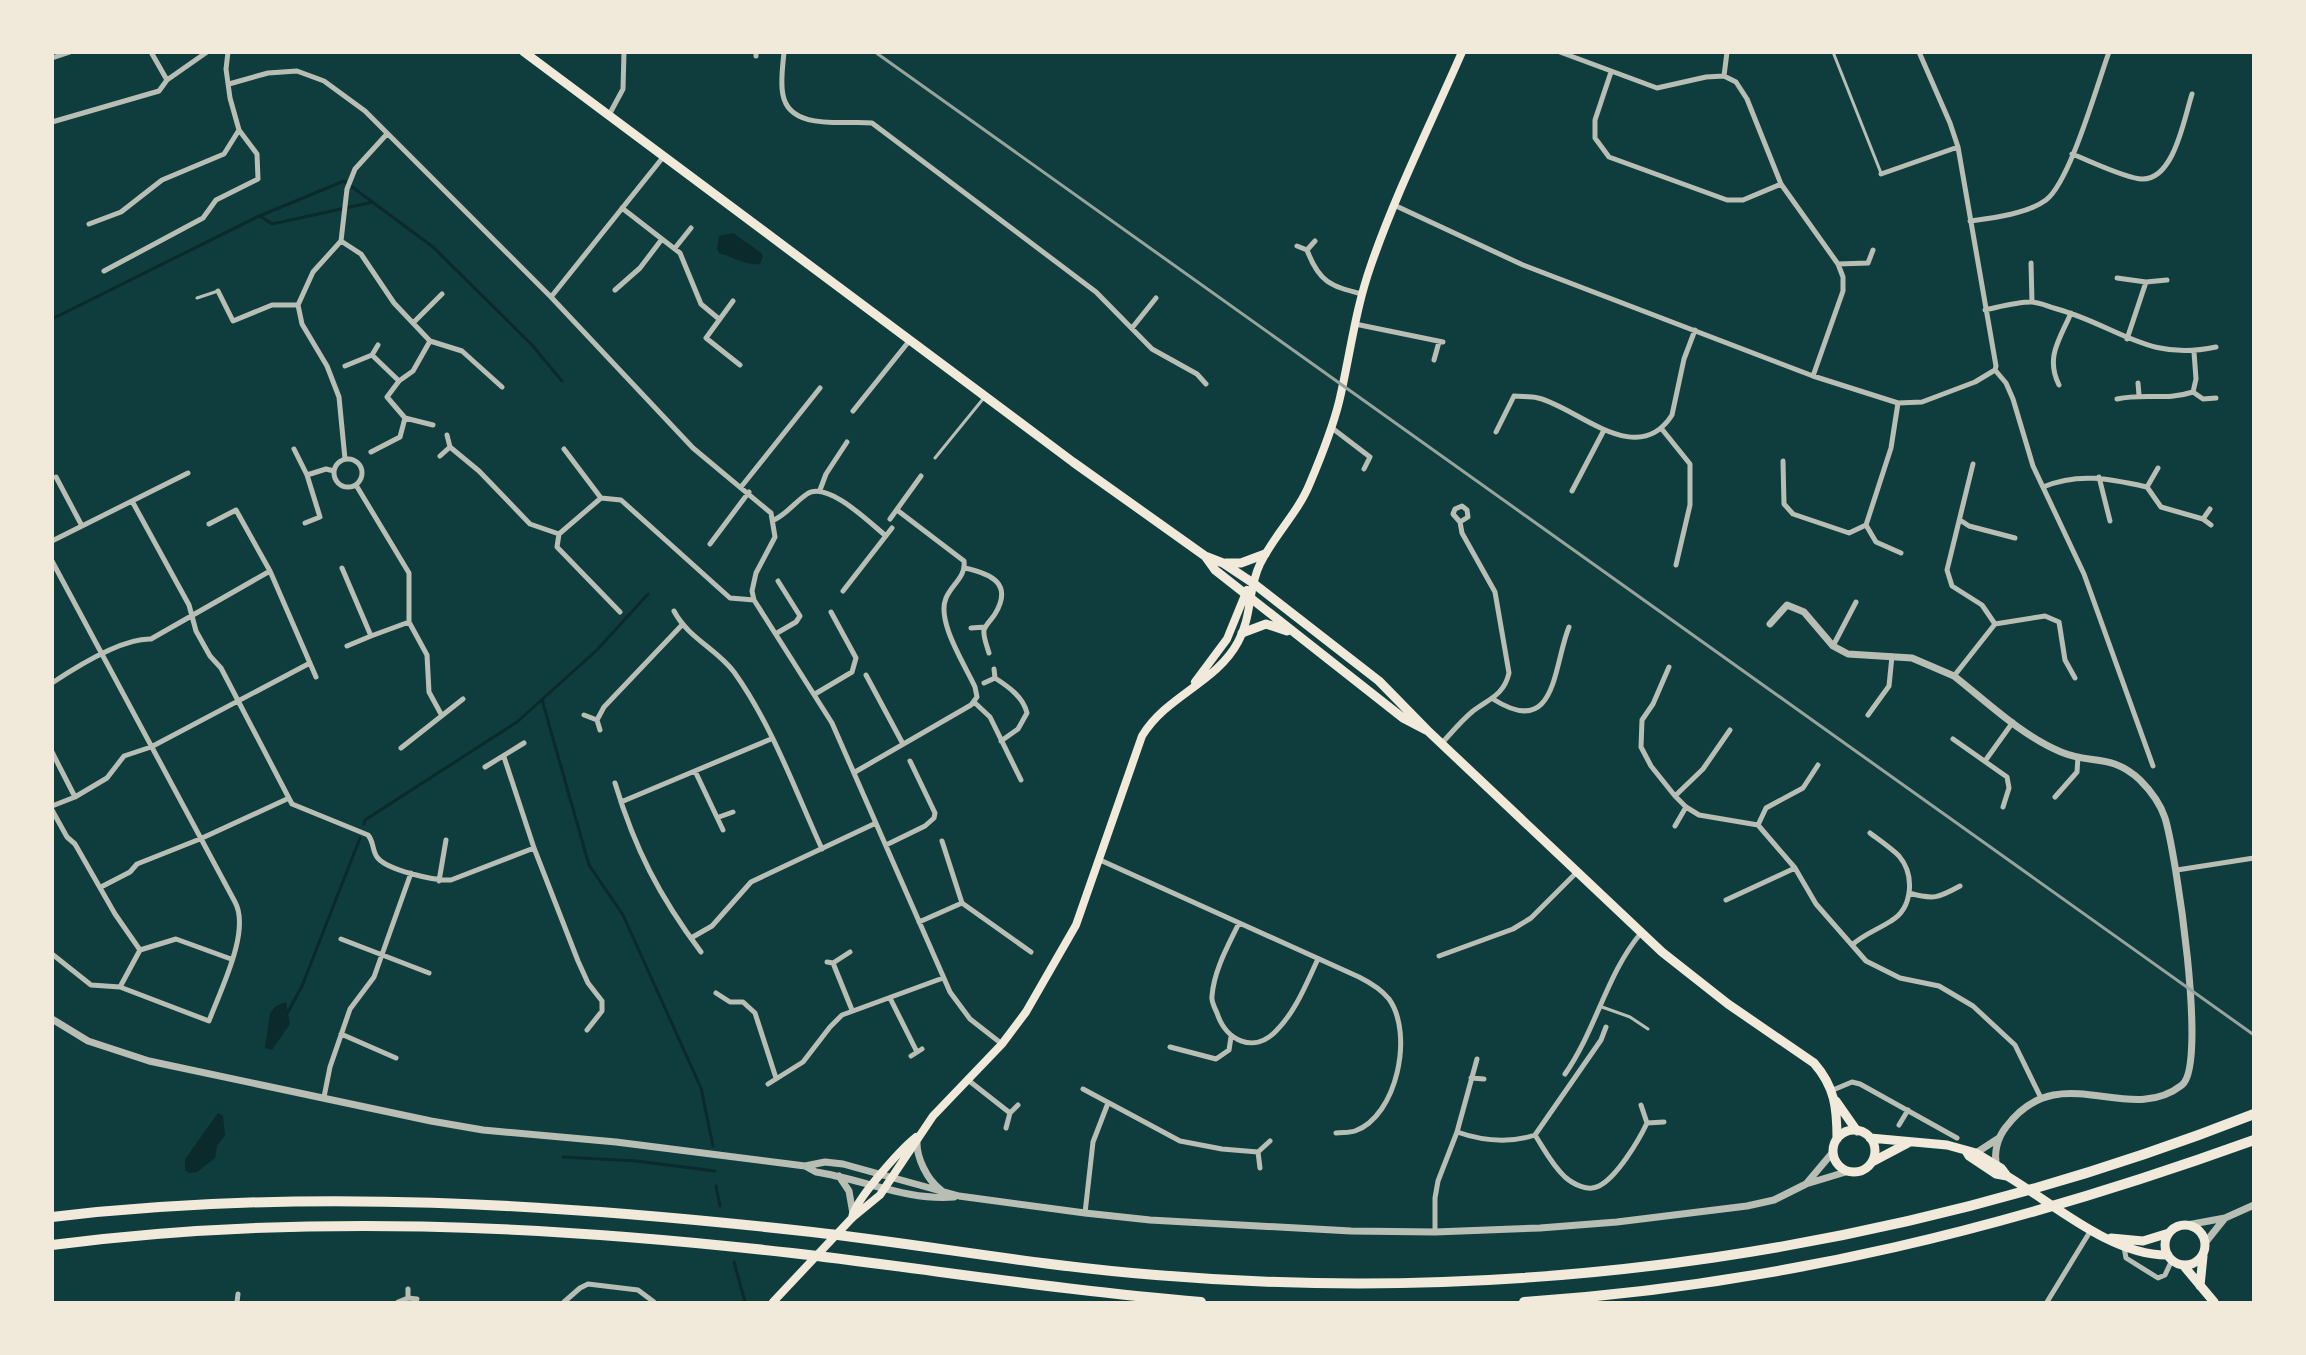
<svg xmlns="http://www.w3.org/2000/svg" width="2306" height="1355" viewBox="0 0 2306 1355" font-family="'PT Sans Narrow',sans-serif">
  <rect width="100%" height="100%" fill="#0f3d3e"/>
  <path fill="#0a2a2b" d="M733,233L760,252L763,256L760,264C746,266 733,257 719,253L717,249L719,236Z
    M286,1002L290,1024L272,1050L265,1048L270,1013L276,1006Z
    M218,1113L223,1116L225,1135L217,1146L215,1158L197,1172L189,1173L185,1170V1159Z"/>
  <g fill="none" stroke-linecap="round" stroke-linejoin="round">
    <path stroke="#0a2a2b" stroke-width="3" d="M260,216L272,224L373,202
      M52,319L257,217L344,181L433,247L532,345L562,381
      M542,700L589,865L623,915L701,1088L713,1146
      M364,824L365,820L517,722L597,650L648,594
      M288,1012L302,986L360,838
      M563,1157L636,1161L715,1171
      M716,1186L720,1206
      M734,1262L745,1302"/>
    <path stroke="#b8beb3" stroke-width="3" d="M1833,52L1881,173
      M197,298L218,291
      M935,458L983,399
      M1602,1007L1630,1017L1648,1029"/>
    <path stroke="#b8beb3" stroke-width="5" d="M151,52L167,80
      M784,52C783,65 780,82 783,95C790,132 846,120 872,123L1096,292L1152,349L1197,374L1206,384
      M1560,52L1657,88L1706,77L1724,76L1736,82L1747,99L1781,184L1838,264L1843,277V291L1813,376
      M1919,52L1950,123L1958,147L1996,366L1995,370L2006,383L2013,399L2033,466L2084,574L2153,766
      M756,56V52
      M52,58L70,52
      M1611,72L1595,120V138L1609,157L1727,200H1743L1781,184
      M1724,76L1727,52
      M229,84L268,73L297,71L324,81L365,111L551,297L693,448L771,513L775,537L756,573L752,591L754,600L832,723L950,992L970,1019L1002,1044
      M609,115L623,89L624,52
      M52,122L159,91L167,80L207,52
      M2072,154C2088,160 2127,179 2142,179C2174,180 2184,119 2192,94
      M1881,174L1958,147
      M1394,205L1523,265L1813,376L1898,403L1922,402L1975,382L1995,370
      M622,208L680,253L701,304L719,319
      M1970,221C1993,218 2027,214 2046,200C2070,182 2097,85 2109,52
      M89,224L121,212L162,180L224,154L239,130
      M341,241L361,254L394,303L430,341L462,351L502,387
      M1315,241L1307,250C1319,282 1330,286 1362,294
      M1297,246L1307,250
      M675,248L691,228
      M2031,263L2032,302
      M1838,264L1868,263L1873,250
      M104,271L203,218L216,200L258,179L257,154L239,130L230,98L226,69L228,52
      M2117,278L2146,282
      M615,290L640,268L662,239
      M218,291L233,321L272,305H298
      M551,297L664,156
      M733,301L706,338L740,365
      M1985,310C1999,307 2016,302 2031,302C2039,302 2049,307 2057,309C2118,326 2147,362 2216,347
      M413,323L442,294
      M1355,324L1443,342
      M1132,328L1156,298
      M2127,339L2146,282L2167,280
      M430,341L413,371L399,381L387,397L405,418L433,425
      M372,355L378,345
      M1434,360L1439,342
      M345,366L372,355L399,381
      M2138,383L2139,395
      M2059,385C2045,357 2060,339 2071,313
      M2193,392L2203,399L2216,398
      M2117,399C2146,393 2165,401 2193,392L2196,379L2194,352
      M853,411L910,340
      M1332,428L1370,457L1364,469
      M1661,428L1690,464V505L1676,565
      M1496,432L1514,396C1522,397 1531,396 1538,398C1577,407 1637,470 1672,415L1684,359L1695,330
      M447,435L450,447
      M294,449L307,475L320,517L305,523
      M564,449L601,498
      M371,452L400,437L405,418
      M440,456L450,447L479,471L530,524L559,534L601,498L621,500L730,598L754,600
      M334 473a14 14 0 1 1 28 0a14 14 0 1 1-28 0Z
      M345,459L339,397L327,366L302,324L298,305L313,272L341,241L347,189L355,169L386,135
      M1783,461L1784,504L1793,514L1849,533L1866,525L1891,448L1898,403
      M1973,464L1947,570L1952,586L1982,605L1995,624
      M307,475L326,469L334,471
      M56,477L82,526
      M2099,477L2110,521
      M356,485L409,573V622L427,655L429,692L441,714
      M741,487L820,388
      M2043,487C2079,472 2110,479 2147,487L2161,507L2203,519L2210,509
      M2147,487L2158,468
      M820,490L826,474L847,442
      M1572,491L1603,432
      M132,501L189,605L196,631L210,656L221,668L292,804L368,835C374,842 372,850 377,857C386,870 435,881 451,880L534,848
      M890,519L921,476
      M2203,519L2211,525
      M774,520C788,513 795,502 807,494C827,480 870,523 886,536
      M1960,520L1969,526L2015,538
      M209,524L236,510L270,571L316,677
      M1866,525L1876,542L1901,553
      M559,534L557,547L620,612
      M52,541L188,473
      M710,544L749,492
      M52,561L235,902C251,931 220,991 209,1021L120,987L91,985L52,954
      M342,568L371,636L409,622
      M965,568C992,574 1013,584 995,614C992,619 986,624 984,630C983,637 987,646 989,653
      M843,591L892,528
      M674,611C688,638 717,649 734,672C772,725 795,790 822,849
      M971,628L985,627
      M777,633L796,622L800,616L778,581
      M347,646L371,636
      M1833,646L1856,602
      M1669,667L1653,704L1642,720L1641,747L1651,766L1675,796L1686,807L1699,815L1758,825L1795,868L1816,904L1866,961L1900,978L1939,986L1973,1006L2015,1045L2041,1098
      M994,669L995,678C1009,687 1023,697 1027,713L1018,729L1001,741
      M866,675L903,744
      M1954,676L1995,624L2045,616L2059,622L2065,660L2075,678
      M52,683C76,667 122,638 151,639L270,571
      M984,683L995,678
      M815,694L852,672L856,658L831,612
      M1493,699C1557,740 1553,666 1569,627
      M974,702L990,717L1021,780
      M584,715L597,720L604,707L681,626
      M1868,715L1889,686L1892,656
      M597,720L600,730
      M1953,739L2007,777L2009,788L2003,807
      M1442,743C1452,732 1462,720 1473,711C1489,699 1504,695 1509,673L1495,592L1462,533L1460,522L1453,514L1455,509L1462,506L1467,510L1468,517L1460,522
      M401,748L463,699
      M52,752L75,797
      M504,757L534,848L578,961L588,983L602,1001V1011L587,1030
      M1985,761L2013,722
      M485,767L524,743
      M695,771L723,830
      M855,772L971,705L977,697L975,687C965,665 936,621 946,598C952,584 966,577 964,561L897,510
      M615,783C635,849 659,896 701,952
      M1675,796L1703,769L1730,730
      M2055,797L2077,772L2078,757
      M621,802L771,739
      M52,806L75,797L107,778L124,756L151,747L310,663
      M52,810L67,837L75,844L115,914L140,950
      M719,817L733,812
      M1758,825L1766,808L1803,788L1818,765
      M1675,826L1686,807
      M942,841L962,903L1031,952
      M886,845L925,826L934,818L935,813L910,761
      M1100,860L1359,977C1371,983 1381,989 1389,999C1414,1034 1397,1116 1355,1131C1349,1133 1342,1132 1336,1133
      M2177,870L2254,858
      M439,881L446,840
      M101,887L130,872L137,864L200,839L287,799
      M1909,893C1934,900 1938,898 1960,886
      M1726,900L1795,868
      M919,922L962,903
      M1239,923C1228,946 1214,970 1212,996C1211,1002 1215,1008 1217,1013C1226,1041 1254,1054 1276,1031C1296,1011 1306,984 1318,959
      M691,938L712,926L751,882L876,823
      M341,939L429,973
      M1852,945C1864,934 1877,930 1891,921C1913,908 1915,875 1899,856C1891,848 1879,840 1870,833
      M140,950L176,939L231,959
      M1439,956L1513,929L1531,918L1577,872
      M827,962L833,963L850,952
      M833,963L852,1010
      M120,987L140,950
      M716,993L730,1002H743L755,1013L776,1078
      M890,998L916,1050
      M341,1034L396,1058
      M1170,1047L1216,1059L1229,1050L1231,1037
      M911,1056L922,1049
      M1565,1074C1596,1030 1607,973 1641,933
      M1471,1078L1484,1079
      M968,1080L1010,1113
      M768,1084L803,1062L830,1027L842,1015L943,978
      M1083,1089L1180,1141L1222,1149L1258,1152
      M1833,1090L1852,1082L1860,1084L1957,1138
      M324,1097L330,1067L350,1009L374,977L411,873
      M1647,1123L1664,1122
      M1899,1125L1908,1110
      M1006,1128L1010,1113L1018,1105
      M1457,1132C1483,1141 1508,1144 1535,1135L1601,1040L1606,1027
      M1535,1135C1544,1149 1552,1165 1565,1177C1573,1184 1588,1192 1599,1186C1617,1177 1639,1140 1647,1123L1641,1105
      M1260,1168L1258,1152L1270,1141
      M1085,1213L1093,1142L1108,1103
      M1435,1232V1198L1438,1181L1457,1132L1477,1059
      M2124,1247L2126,1258L2158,1278L2165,1275L2172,1260
      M408,1298L417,1299
      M237,1302L238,1294
      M398,1302L408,1298V1289
      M564,1302L580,1288L588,1284L638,1290L654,1302
      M2047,1302L2091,1230"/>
    <path stroke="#b8beb3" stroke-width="7" d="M1770,624L1787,605L1804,612L1833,646L1848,654L1912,658L1954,676C1987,702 2022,736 2061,752C2092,765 2111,753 2140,780C2151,791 2160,803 2165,818C2176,854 2208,1065 2182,1085C2127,1128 2060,1055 2006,1127C1998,1137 1993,1153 1997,1166
      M52,1019L88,1041L149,1061L431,1121L483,1130L616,1142L805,1166L816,1172C862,1179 907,1201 954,1197
      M917,1140C916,1157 927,1180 941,1190
      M1976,1153L1999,1138
      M805,1166L825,1162L843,1164L959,1196L1085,1213L1150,1220L1351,1231L1435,1232L1540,1228L1617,1222L1747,1206L1774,1200L1806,1184L1849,1171
      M839,1176L849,1191L853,1214
      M1806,1184L1833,1152
      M2187,1225L2225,1218L2254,1205
      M2205,1243L2225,1218"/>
    <path stroke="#f1e9da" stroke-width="8" d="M1195,682L1227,639L1247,590
      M852,1218C854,1201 901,1149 916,1137
      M773,1302L852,1218L880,1195L933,1116L1002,1044L1026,1012L1076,925L1142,736C1167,695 1216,683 1238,642C1252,617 1248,588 1260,564C1274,535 1298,513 1310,483C1321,457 1332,430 1339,402C1350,356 1355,310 1371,265C1396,193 1431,123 1462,52"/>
    <path stroke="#f1e9da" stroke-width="9" d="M524,52L1073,462L1205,556L1223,563L1253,583L1379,681L1427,730L1662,952L1728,1004L1814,1063C1835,1087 1837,1108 1837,1139
      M1205,556L1215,570L1403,718L1426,730
      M1226,563H1241L1265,554
      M1242,633L1266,624L1287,631
      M1836,1101L1857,1131
      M1833 1151a21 21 0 1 1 42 0a21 21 0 1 1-42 0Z
      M1870,1138L1947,1145L1976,1153L2001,1168L2007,1176
      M1966,1151L1969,1156L1996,1174L2007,1176C2054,1204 2112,1256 2168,1255
      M1872,1162L1908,1143
      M2165 1245a20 20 0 1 1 40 0a20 20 0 1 1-40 0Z
      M2111,1238L2143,1241L2169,1233
      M2183,1265L2214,1302
      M2200,1286L2203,1256"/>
    <path stroke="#f1e9da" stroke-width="10" d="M52,1217C304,1187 560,1204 812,1232C927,1245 1040,1266 1156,1275C1529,1306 1905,1251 2254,1114
      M52,1245C298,1213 547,1225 792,1253C929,1269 1064,1291 1201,1302
      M1524,1302C1780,1285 2013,1227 2254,1140"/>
    <path stroke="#97a49c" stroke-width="3" d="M875,52L2254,1035"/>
  </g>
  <rect width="2306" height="1355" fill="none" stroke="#f1e9da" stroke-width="108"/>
</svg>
